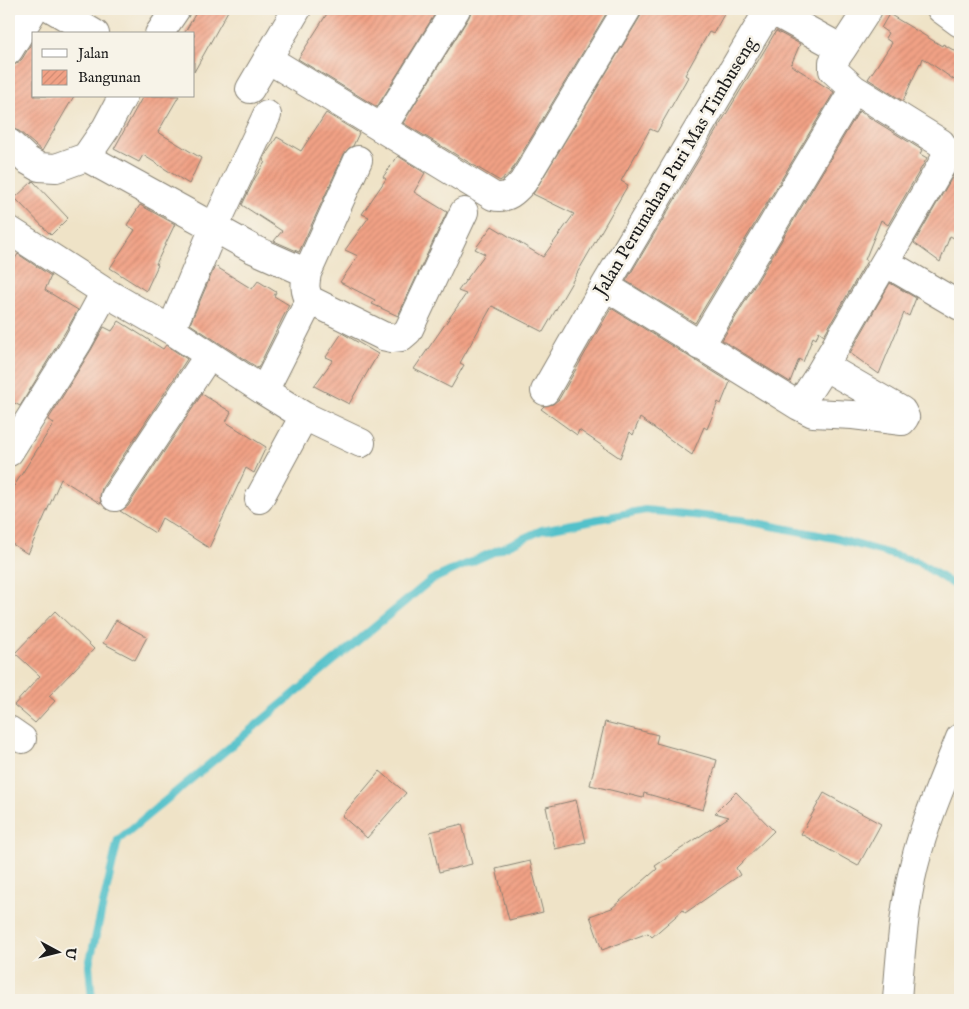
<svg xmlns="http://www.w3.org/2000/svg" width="969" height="1009" viewBox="0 0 969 1009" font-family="'IM FELL English',serif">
  <defs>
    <pattern id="building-hatch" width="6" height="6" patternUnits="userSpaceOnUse" patternTransform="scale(1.25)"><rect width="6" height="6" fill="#f1a185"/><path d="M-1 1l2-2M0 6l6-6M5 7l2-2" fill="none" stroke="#ce8a72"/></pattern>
  </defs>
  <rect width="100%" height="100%" fill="#f7f3e8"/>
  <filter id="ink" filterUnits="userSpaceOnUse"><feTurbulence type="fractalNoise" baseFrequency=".02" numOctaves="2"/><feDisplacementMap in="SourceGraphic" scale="10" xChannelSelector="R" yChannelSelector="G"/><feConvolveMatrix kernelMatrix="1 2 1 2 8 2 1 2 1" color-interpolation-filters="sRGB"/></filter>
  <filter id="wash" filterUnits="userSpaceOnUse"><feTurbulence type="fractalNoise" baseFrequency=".0096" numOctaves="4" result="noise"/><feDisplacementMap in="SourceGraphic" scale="20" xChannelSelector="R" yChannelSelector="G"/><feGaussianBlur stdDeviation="1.12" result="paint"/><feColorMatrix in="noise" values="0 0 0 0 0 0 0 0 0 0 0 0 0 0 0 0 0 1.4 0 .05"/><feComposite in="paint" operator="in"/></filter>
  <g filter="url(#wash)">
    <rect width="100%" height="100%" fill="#efe3c7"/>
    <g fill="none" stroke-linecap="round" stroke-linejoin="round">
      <path stroke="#53c1ca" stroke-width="8" d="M92,1000L89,965L118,840L431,580L542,530L645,510L741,520L834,538L918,562L960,589"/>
    </g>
    <g id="blocks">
      <path fill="url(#building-hatch)" d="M198,9H229L194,72V34H184Z
        M330,9H438L377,107L298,59Z
        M472,9H609L510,173L500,181L403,123L469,17Z
        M643,9H727L713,34L709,32L685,75L688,77L657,132L650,129L621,181L628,185L543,332L492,306L460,363L464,365L451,388L414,369L466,294L458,291L485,254L475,249L492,226L543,257L574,214L533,194L640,17Z
        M889,14L942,46L943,44L960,54V84L923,58L921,64L920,63L903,101L868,79L892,43L885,38L888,33L881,28Z
        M776,31L800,44L791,65L834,92L695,323L626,281Z
        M34,39V96H74L42,151L19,131L9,128V66L16,64L22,59Z
        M143,96H179L158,132L201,158L189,184L143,155L139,162L114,149Z
        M859,111L922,150L920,154L927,158L888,225L881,220L865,260L867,261L824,335L819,331L816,339L813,337L803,362L799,359L790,382L722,340Z
        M326,113L359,133L353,146L349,148L344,154L299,252L274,241L282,231L242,205L255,178L265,162L263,161L266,154L277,137L301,151Z
        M398,156L425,173L414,192L447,212L398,316L372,304L375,300L340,282L358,256L345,250L369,217L362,214L386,179L383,177Z
        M954,174L960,178V222L954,238L950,236L940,262L914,243Z
        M33,181L68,218L51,235L15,198Z
        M140,205L175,224L156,264L158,265L146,291L110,268L135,230L127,225Z
        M18,254L51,276L45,290L78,310L64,334L20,406L9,400V268Z
        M215,266L252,289L258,281L276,292L274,296L289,305L258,368L190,324Z
        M890,283L916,298L909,316L904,313L879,374L850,353Z
        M611,308L730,382L721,404L718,402L707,429L704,427L692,455L640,418L633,435L630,432L620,458L579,430L577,435L541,409L544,406L553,404L559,399Z
        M119,321L163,349L166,345L187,359L102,488L100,496L101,504L61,479L28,554L9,542V494L54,423L48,420L91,350L104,327L112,331Z
        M342,333L378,354L349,404L314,386L333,360L326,357Z
        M202,394L231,412L226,422L266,447L254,473L246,468L209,548L162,518L155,533L120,511L128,506Z
        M55,611L94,649L49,696L55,701L35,723L14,705L40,676L15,653Z
        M116,620L147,637L135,660L103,643Z
        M605,722L658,735L656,743L717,760L703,810L644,793L643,798L590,785Z
        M380,771L406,793L367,838L342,816Z
        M736,792L774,831L736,868L740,875L685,913L683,910L652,937L648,933L602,950L590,916L612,908L657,869L655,866L729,817L715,813Z
        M824,793L881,824L858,866L801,834Z
        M576,800L586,842L555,849L546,807Z
        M462,824L472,864L439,872L430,832Z
        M530,861L543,912L509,920L496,869Z"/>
    </g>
  </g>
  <g filter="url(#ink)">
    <use href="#blocks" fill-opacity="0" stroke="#868072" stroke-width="1"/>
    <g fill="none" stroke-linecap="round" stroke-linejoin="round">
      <defs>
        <path id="minor" d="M53,9L95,34
          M941,9L960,23
          M159,34L176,9
          M842,49L868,9
          M9,50L34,9
          M268,59L493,196C507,200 515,191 523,182L627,9
          M250,89L297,9
          M382,128L456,9
          M9,143L27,160L39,167L56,168L86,157L106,128L123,96
          M86,157L253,249L307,273
          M358,160L307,273C305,284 304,291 310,300L383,336L392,338L401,337L408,331L464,212
          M9,230L105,292L78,342L9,452
          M885,262L960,306
          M605,286L799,406L813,413L853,415L902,421L905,417L902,411L824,366
          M105,292L171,330L264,391
          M310,300L264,391L304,416L361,443
          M171,330L214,228L267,115
          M700,346L854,89L941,143L946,152L944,161L817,378L799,406
          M545,391L605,286L761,23L770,15H780L842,49L833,62V70L854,89
          M115,497L209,355
          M259,499L304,416
          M9,730L22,739
          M897,1000C900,960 903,919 911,879C921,830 942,784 960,738"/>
      </defs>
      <use href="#minor" stroke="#868072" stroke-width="30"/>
      <use href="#minor" stroke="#fff" stroke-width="28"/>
    </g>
  </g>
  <g text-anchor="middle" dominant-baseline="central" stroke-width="5" stroke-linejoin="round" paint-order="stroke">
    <g font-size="19" fill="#1c1c1c" stroke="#f7f3e8">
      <text transform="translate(676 167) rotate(-59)">Jalan Perumahan Puri Mas Timbuseng</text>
    </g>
  </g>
  <rect width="969" height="1009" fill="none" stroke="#f7f3e8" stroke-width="30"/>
  <rect x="32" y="32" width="162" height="65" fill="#f7f3e8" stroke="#9f9d96"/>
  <rect x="42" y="49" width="25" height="8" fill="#ffffff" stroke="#9f9d96"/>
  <text x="78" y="58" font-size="15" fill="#1c1c1c">Jalan</text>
  <rect x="42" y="70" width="25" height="15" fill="url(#building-hatch)" stroke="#9f9d96"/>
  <text x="78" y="82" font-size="15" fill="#1c1c1c">Bangunan</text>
  <g transform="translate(58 952) rotate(97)" stroke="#f7f3e8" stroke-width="4" paint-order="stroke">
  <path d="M0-4L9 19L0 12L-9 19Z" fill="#1c1c1c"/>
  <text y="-8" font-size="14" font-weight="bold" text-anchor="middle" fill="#1c1c1c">U</text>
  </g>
</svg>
